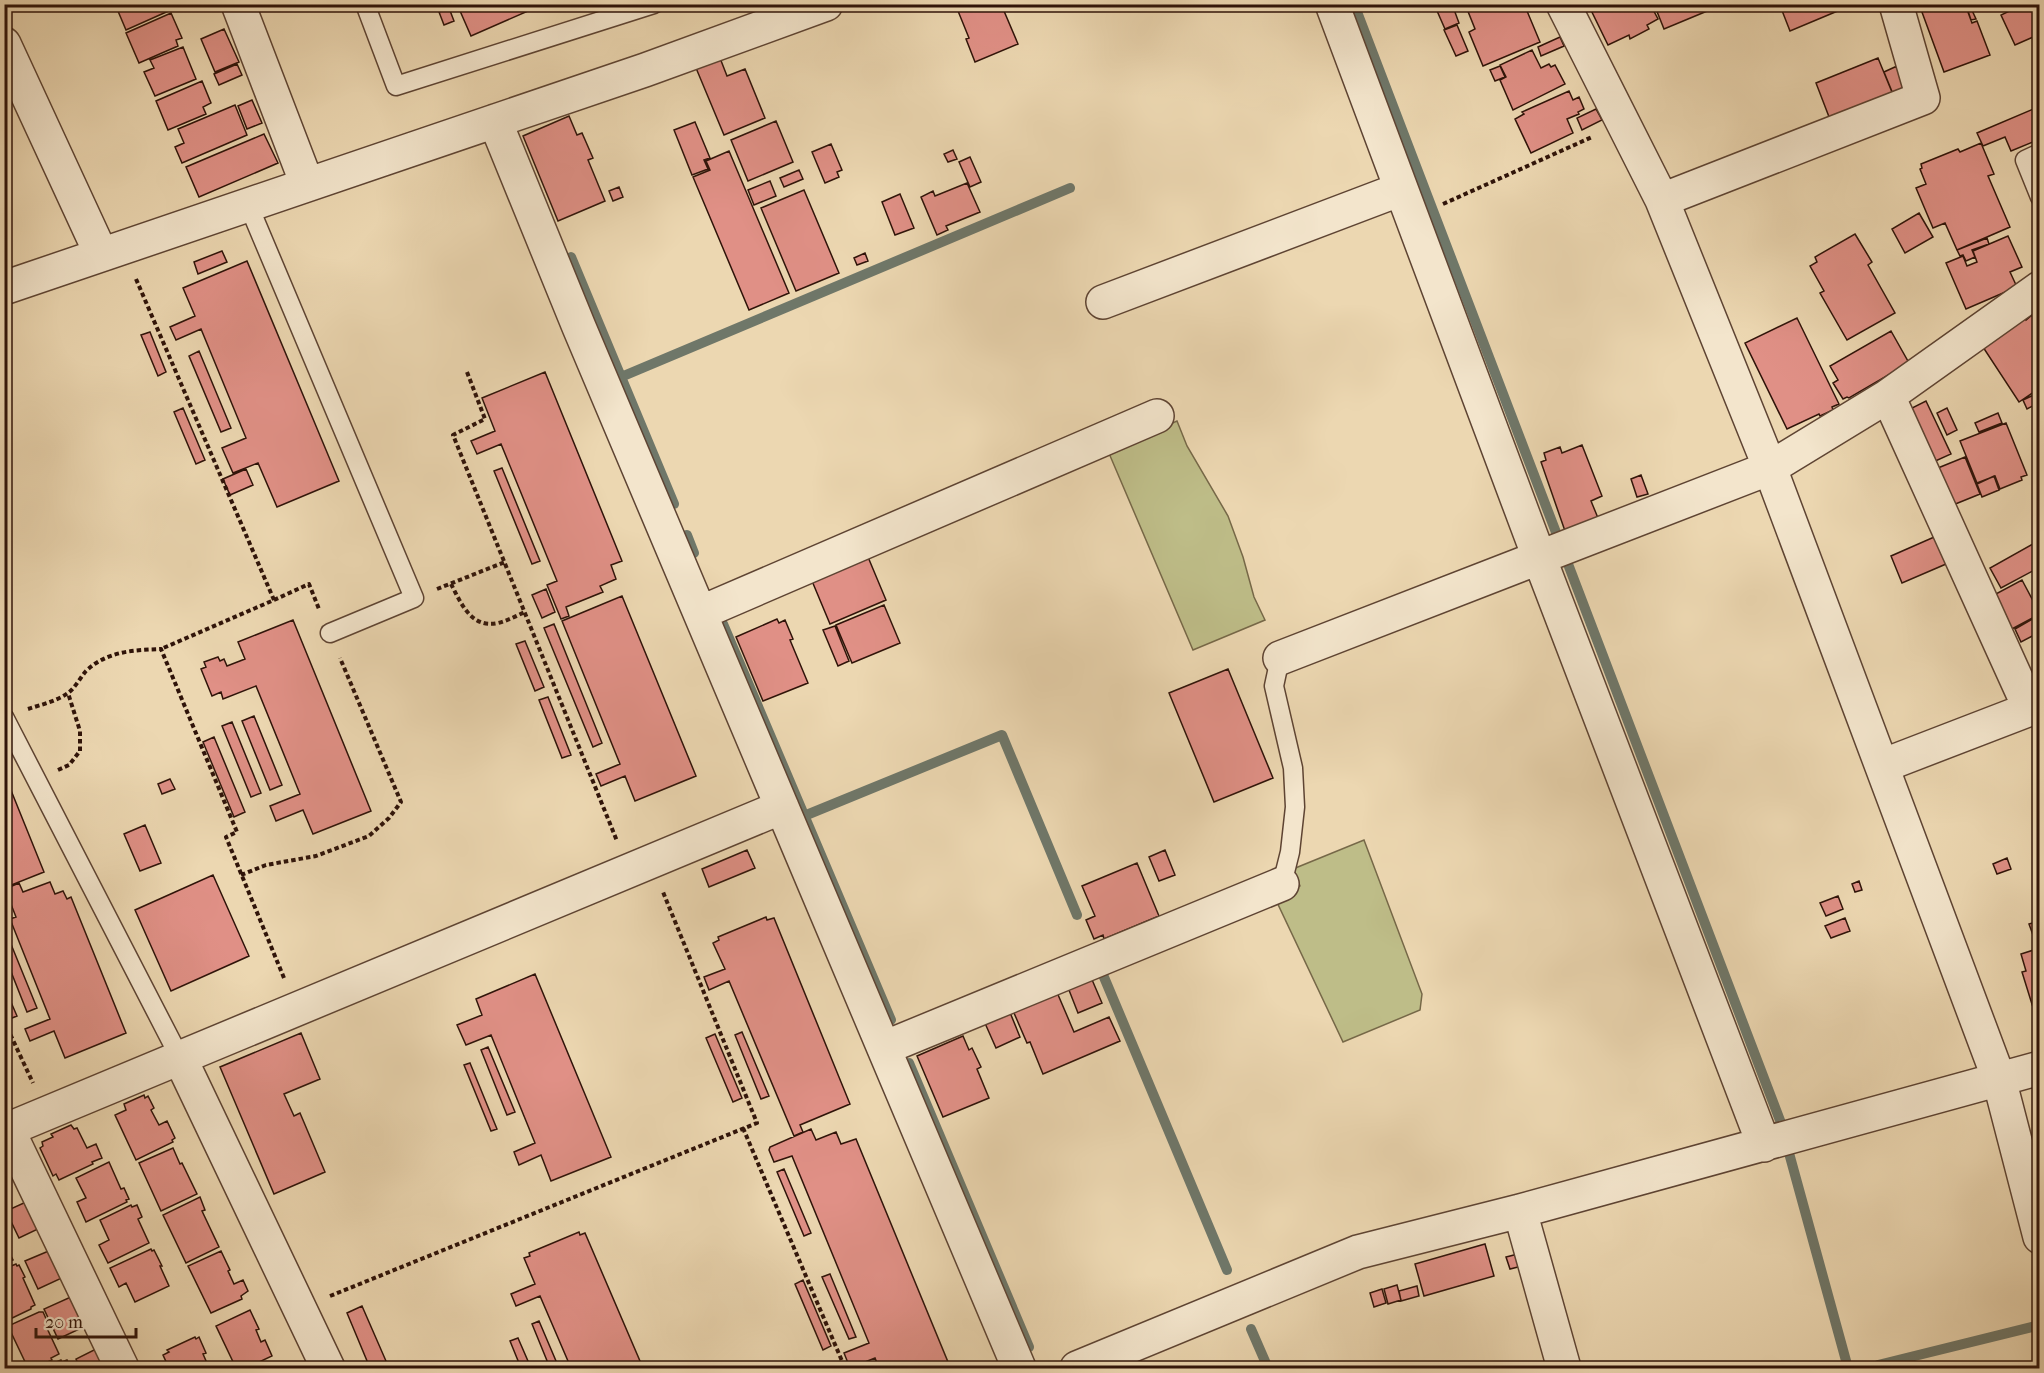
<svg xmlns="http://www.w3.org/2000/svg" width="2044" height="1373" viewBox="0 0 2044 1373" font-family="'IM FELL French Canon',serif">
  <rect width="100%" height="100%" fill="#ecd7b1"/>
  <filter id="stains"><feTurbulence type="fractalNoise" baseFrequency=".00333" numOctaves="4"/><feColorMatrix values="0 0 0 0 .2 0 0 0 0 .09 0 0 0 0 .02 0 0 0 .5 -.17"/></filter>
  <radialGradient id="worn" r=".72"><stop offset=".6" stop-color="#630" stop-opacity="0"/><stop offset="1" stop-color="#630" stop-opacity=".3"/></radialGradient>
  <path fill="#bebd88" stroke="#766848" stroke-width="1.5" d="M1177,421L1187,446L1228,516L1243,557L1254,597L1265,620L1193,650L1108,451Z
    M1364,840L1422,994L1420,1010L1343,1042L1275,898L1300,886L1293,869Z"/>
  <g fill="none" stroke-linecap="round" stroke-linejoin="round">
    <path stroke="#6f7769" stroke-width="10" d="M1354,4L1557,535
      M4,102L11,98
      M571,257L674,504
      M621,377L1070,188
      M687,535L694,553
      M1568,564L1781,1123
      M723,624L891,1020
      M804,816L1002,735L1077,915
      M1101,970L1227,1270
      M909,1063L1029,1347
      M1789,1153L1848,1368
      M1251,1329L1268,1368
      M1878,1365L2040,1325"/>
  </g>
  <path fill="#e09086" stroke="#2f1309" stroke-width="1.5" d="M115,4H171L173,9L126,30Z
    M457,4H544L471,36Z
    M974,4H1001L1018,44L975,62L966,39L969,38L958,11Z
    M1434,4H1452L1459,23L1445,29Z
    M1461,4H1530L1532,9L1527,11L1540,42L1483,66L1469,32L1475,29L1467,9L1464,11Z
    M1588,4H1650L1658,19L1647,25L1649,29L1630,39L1629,35L1608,45Z
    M1654,4H1710L1712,9L1664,29Z
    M1838,4L1840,10L1790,31L1781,8L1791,4Z
    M1919,4H1965L1972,23L1977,21L1990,55L1944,72Z
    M2024,4H2040V34L2015,45L2001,15Z
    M1970,6L1976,19L1971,20L1967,8Z
    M449,8L454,21L444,25L439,12Z
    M171,13L182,38L176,40L178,46L139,63L126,33Z
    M1457,25L1468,51L1456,56L1444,30Z
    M224,29L239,62L215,72L201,39Z
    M1560,37L1564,46L1541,56L1538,47Z
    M183,47L196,79L155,96L144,72L154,68L150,60Z
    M1532,50L1541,68L1549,64L1551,67L1555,65L1565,84L1513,110L1500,80L1506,77L1500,65Z
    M720,58L727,76L745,69L765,118L724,135L696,68Z
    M1878,58L1894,97L1831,122L1816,83Z
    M237,64L242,75L219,85L214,74Z
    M1500,66L1505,77L1495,81L1490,70Z
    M1897,66L1906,88L1893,94L1884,72Z
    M202,81L211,103L203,107L206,114L168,130L156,101Z
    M1569,91L1573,100L1579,97L1584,109L1578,112L1579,114L1567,119L1573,133L1531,153L1515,119L1524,114L1522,112Z
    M252,100L262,123L247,129L238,106Z
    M235,105L247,135L182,163L175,147L184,143L178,129Z
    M2038,107L2040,139L2011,151L2005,137L1983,146L1977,133Z
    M1596,109L1602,120L1582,130L1577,118Z
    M569,116L577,135L582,133L593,158L588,160L605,201L558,221L523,136Z
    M776,121L793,162L748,181L731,140Z
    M695,122L710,158L704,160L708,169L692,175L674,130Z
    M264,134L278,163L199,197L186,167Z
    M1981,143L1994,174L1988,176L2010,227L1957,250L1945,223L1933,228L1916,188L1926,184L1920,169L1922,168L1921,164L1958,149L1960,152Z
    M831,144L842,170L837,172L839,177L825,183L812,152Z
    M953,150L957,159L948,162L944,154Z
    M729,151L789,293L749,310L693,177L710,170L706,161Z
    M970,157L981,182L970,187L959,162Z
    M799,170L803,179L784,187L780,178Z
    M770,181L776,196L754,205L748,190Z
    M967,183L980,212L946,226L948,230L937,235L921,197L933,191L935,196Z
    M619,187L623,197L613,201L609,191Z
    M804,190L839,273L796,291L761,208Z
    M900,194L914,228L895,235L882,202Z
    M1919,213L1933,237L1905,253L1892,229Z
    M1855,234L1872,262L1868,265L1895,313L1847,340L1820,293L1824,291L1810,266L1817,262L1815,257Z
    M2008,236L2022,267L2010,272L2017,287L1966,309L1946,263L1963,256L1967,266L1977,262L1973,251Z
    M1987,238L1989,244L1972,250L1975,257L1966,261L1963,255L1960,256L1957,250Z
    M222,251L227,262L198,274L194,262Z
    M865,253L868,261L857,265L854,258Z
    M247,261L339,481L277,507L258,463L233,473L222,448L246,438L201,329L176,340L170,327L195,316L183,288Z
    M2022,313L2026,320L2032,315L2040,326V337L2038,338L2040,341V388L2019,402L1979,341Z
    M1797,318L1839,404L1832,407L1833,410L1820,416L1819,414L1787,429L1745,343Z
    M1891,331L1909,363L1849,398L1847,397L1843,399L1833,383L1838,380L1830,366Z
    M150,332L166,372L158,376L141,335Z
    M199,351L231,428L221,432L189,356Z
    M545,372L622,561L611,565L616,579L600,586L603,592L566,607L569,616L561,619L547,585L557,581L501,444L477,454L471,441L495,431L482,398Z
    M2036,394L2040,402L2027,409L2023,400Z
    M1926,401L1951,454L1931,463L1906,411Z
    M183,408L205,460L196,464L174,412Z
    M1947,408L1957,430L1947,435L1937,413Z
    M1998,413L2002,423L1979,432L1975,423Z
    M2006,423L2027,475L2021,477L2022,480L2000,489L1995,476L1977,483L1960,441Z
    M1582,445L1602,496L1591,501L1598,518L1565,531L1541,462L1546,460L1544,453L1560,447L1562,453Z
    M1965,457L1980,494L1948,507L1933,470Z
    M502,468L540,561L532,564L494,471Z
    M246,469L253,485L230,495L223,479Z
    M1641,475L1648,494L1637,497L1631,479Z
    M1994,476L1999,490L1982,497L1977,484Z
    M1941,534L1953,561L1902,583L1891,556Z
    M2040,540V567L2001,588L1990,568Z
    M868,557L886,600L830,624L812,581Z
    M2022,580L2040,614L2010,630L1992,596Z
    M546,589L555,612L542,618L532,595Z
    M622,596L696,776L635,801L625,776L601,786L596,774L620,764L562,621Z
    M884,605L900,643L852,663L836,625Z
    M2038,616L2040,632L2021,642L2015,629Z
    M777,619L779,623L785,620L793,639L790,640L808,683L763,701L736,637Z
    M293,620L371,811L313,834L303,810L276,821L270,806L300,794L256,686L223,699L221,692L212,696L201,669L206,667L204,662L218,657L220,661L224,659L227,666L245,659L238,642Z
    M554,624L602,743L593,747L544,628Z
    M835,626L849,661L838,666L823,630Z
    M525,641L544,687L535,691L516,644Z
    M1228,669L1273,778L1214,802L1169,693Z
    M548,697L571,755L562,758L539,700Z
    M254,716L282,785L270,790L242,721Z
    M232,722L261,793L251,797L222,726Z
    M214,737L245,812L234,817L203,742Z
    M4,773L44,872L4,888Z
    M170,779L175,789L162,794L158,784Z
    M145,825L161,863L140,871L124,834Z
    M747,850L755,868L709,887L702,869Z
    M1165,850L1175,875L1159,881L1149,857Z
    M2007,858L2011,869L1997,874L1993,864Z
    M1137,863L1159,916L1104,939L1103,935L1094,939L1086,920L1095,916L1082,886Z
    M213,875L249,956L171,991L135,910Z
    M1859,881L1862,890L1855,892L1852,884Z
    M50,882L55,894L63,891L67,899L71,897L126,1033L65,1058L54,1031L30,1041L25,1029L50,1019L10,919L16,917L5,889L19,883L23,892Z
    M1838,896L1843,909L1826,916L1820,903Z
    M766,917L767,920L774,918L850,1104L800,1125L803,1132L794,1136L729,981L709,990L704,977L725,969L713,943L719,940L718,937Z
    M1845,918L1850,931L1831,938L1825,926Z
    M2040,921V933L2033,935L2029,924Z
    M4,927L37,1008L27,1012L4,954Z
    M2040,948V1027H2039L2022,972L2026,971L2021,954Z
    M535,974L611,1157L551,1181L541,1155L519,1165L514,1152L535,1143L491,1035L466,1045L457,1025L482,1015L476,999Z
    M1090,975L1102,1003L1078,1013L1067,985Z
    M4,986L17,1016L7,1020L4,1013Z
    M1056,990L1074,1032L1109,1017L1120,1041L1043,1074L1030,1042L1027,1043L1014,1013L1017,1011L1015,1007Z
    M1009,1010L1020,1037L996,1048L984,1021Z
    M742,1032L769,1096L761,1099L735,1035Z
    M301,1033L320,1079L284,1094L294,1116L300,1113L325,1172L274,1194L220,1067Z
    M715,1034L742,1098L733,1102L706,1038Z
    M963,1036L969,1050L972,1048L981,1067L977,1069L989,1098L943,1117L917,1056Z
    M488,1047L515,1112L507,1115L481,1050Z
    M470,1063L497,1129L491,1131L464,1065Z
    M144,1095L145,1098L148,1096L154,1108L151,1110L159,1125L167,1121L175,1138L172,1140L173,1142L136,1160L115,1115L126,1110L124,1104Z
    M71,1125L74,1129L77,1128L87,1148L96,1144L102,1158L92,1162L93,1164L59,1180L56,1174L53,1176L40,1148L43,1146L42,1142L53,1137L51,1134Z
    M811,1129L816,1140L836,1132L841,1144L856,1139L948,1362L942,1365V1367L938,1368H879L875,1358L850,1368L844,1353L869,1343L792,1156L774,1162L769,1150L770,1147Z
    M173,1148L180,1164L182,1163L197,1194L161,1211L139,1163Z
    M109,1162L121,1189L124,1188L129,1199L126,1200L127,1202L86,1222L77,1202L86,1198L76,1178Z
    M784,1169L811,1233L804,1236L777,1172Z
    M200,1197L205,1210L202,1211L219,1247L186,1263L163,1215Z
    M26,1202L38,1229L19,1238L6,1211Z
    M131,1205L132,1207L137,1205L142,1217L138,1219L149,1243L108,1263L99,1245L109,1240L100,1220Z
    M4,1229L11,1242L5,1244L13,1260L4,1264Z
    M579,1232L580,1235L585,1233L643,1368H571L540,1296L516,1306L511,1294L535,1284L524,1258L530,1256L529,1253Z
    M1485,1244L1494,1276L1424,1296L1415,1264Z
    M151,1249L152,1251L154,1250L162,1266H160L169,1286L135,1302L126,1283L119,1287L110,1268Z
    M51,1250L64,1277L38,1289L25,1261Z
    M221,1251L230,1270L228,1271L234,1284L243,1280L248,1291L241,1296L242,1299L211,1313L188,1266Z
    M1518,1254L1522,1266L1510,1269L1506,1257Z
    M16,1264L17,1266L19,1265L25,1277L23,1278L35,1305L31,1307V1309L6,1321L4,1317V1269Z
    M830,1274L856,1337L849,1339L822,1277Z
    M803,1280L831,1346L823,1350L795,1284Z
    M1397,1285L1401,1300L1388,1304L1384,1289Z
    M1417,1286L1419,1296L1401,1301L1399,1291Z
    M1382,1289L1386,1303L1374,1307L1370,1293Z
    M73,1296L86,1326L58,1339L44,1309Z
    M362,1306L386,1361L370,1368L347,1313Z
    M250,1310L259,1329L256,1330L261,1342L265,1340L272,1356L246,1368H236L216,1326Z
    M39,1312H43L48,1323L45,1324L59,1354L51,1358L52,1360L34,1368H28L8,1326Z
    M539,1321L559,1368H550L532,1324Z
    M195,1337L196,1339L199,1337L206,1353L203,1354L207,1363L210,1362L213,1368H169L163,1355L169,1352L167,1350Z
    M518,1338L531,1368H521L510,1341Z
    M96,1349L105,1368H80L76,1359Z
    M61,1360L62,1362L67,1360L71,1368H42Z"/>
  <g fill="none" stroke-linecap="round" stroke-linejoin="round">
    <defs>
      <path id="service" d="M365,4L396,86L654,4
        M2040,153L2025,160L2040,197
        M248,204L414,598L330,633
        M1280,658L1274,686L1293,768L1295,807L1290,852L1282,884
        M4,717L180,1058"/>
      <path id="minor" d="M238,4L307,184
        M1332,4L1539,557L1764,1145
        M1563,4L1662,200L1770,468L1999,1079L2040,1237
        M4,44L101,254
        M495,121L579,327L1019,1368
        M1662,200L1923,98L1896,4
        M4,288L645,70L826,4
        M1103,302L1401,189
        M700,613L1157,416
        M1280,658L1770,468L1888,396L2040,288
        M1882,766L2030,709L1888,396
        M884,1048L1282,884
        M180,1058L328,1368
        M8,1130L122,1368
        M4,1131L782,807
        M1520,1211L1564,1368
        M1077,1368L1358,1252L1520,1211L2040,1068"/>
    </defs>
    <use href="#service" stroke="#5e4433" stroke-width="21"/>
    <use href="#minor" stroke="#5e4433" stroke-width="36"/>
    <path stroke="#2f1309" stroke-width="4" stroke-dasharray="4.5 3" stroke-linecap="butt" d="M1443,204L1592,137
      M136,279L274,600L161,649
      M467,372L485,419L453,435L617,841
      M451,584C461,603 471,629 498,623C507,621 516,616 525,612
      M437,589L505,562
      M274,600L309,584L319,609
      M28,709C40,705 57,701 68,693C75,688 80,678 86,671C107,651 134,650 161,649L237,832L226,837L284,978
      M58,770L69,765L80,751V731L68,693
      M241,875L266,865L316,856L369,836L389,818L401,802L340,658
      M4,1021L33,1083
      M743,1128L845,1368
      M330,1296L757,1123L663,892"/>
    <use href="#service" stroke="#f3e5cc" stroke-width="18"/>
    <use href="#minor" stroke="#f3e5cc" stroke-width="33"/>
  </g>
  <rect width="2044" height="1373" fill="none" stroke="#ecd7b1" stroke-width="24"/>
  <rect x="6" y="6" width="2032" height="1361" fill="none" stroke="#2f1309" stroke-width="3"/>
  <rect x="12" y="12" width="2020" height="1349" fill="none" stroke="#2f1309" stroke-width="1.5"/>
  <path d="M36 1328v9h100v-9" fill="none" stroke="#2f1309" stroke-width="3"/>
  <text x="45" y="1328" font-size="18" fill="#2f1309" stroke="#f3e5cc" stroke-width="4.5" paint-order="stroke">20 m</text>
  <rect width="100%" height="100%" filter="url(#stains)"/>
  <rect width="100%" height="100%" fill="url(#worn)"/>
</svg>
